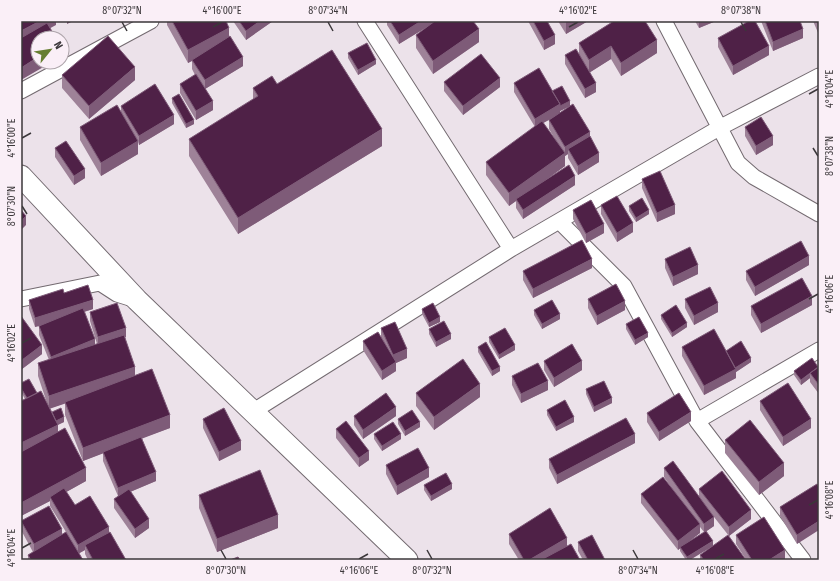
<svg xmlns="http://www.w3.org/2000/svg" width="840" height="581" viewBox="0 0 840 581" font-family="'Fira Sans Condensed',sans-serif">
  <rect width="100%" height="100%" fill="#ece2ea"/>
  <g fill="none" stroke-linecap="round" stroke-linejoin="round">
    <defs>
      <path id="minor" d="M365,21L511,249
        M664,21L738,163L754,177L819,214
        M21,91L151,21
        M560,222L624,286L697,421L803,560
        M21,299L100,283L117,294L136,300
        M252,412L511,249L719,128L819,76
        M697,421L819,350"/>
      <path id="secondary" d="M21,176L137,300L407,560"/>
    </defs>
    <use href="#minor" stroke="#736a70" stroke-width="17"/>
    <use href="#secondary" stroke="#736a70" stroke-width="23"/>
    <use href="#minor" stroke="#fff" stroke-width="15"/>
    <use href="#secondary" stroke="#fff" stroke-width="21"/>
  </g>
  <path fill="#9e8298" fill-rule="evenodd" d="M167,21H226L229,36L243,66L205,89L213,110L196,120L180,93V84L195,75L192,69V61L188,63L167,25Z
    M233,21H273L246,40Z
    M387,21H435V22L479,42L433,74L416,48V35L432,24L399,44L387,25Z
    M528,21H547L555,44L544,50Z
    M558,21H588L566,34Z
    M614,21L657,53L621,76L611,59L590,72L596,92L585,98L565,64V55H579V43Z
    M695,21H716L699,28Z
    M761,21H800L803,38L773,51Z
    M813,21H819V35Z
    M718,38L769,55L733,75L718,47Z
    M348,53L376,64L358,75L348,58Z
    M62,75L135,80L89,119L62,88Z
    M444,82L500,87L463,115L444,91Z
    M514,83L552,91L570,106L560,111V112L590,137L599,162L578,175L568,158V154L565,156V155V166L541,183L575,185L523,219L516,208V201L509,206L486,175V162L535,127L514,92ZM549,120V129L558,144L543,123Z
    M277,84L382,146L238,234L189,156V139L253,100V88Z
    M172,98L194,124L186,128L172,103Z
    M121,106L174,124L139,145L138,142V154L101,176L80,140V127L121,112Z
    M745,127L773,145L756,155L745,136Z
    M55,148L85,178L74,185L55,157Z
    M642,179L675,214L657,222L642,188Z
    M601,205L633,232L617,242L601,214Z
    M629,206L649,214L636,222L629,211Z
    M573,210L604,233L586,243L573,219Z
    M665,259L698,274L673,286L665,268Z
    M809,265L755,296L746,280V271Z
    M592,268L533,298L523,280V271Z
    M64,293L93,309L84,312L95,345L97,344L90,321V312L126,337H125L135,376L170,428L142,438L156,481L130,492L149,528L135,538L114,508V499L118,496L103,461V453L83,461L65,415V403L50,408L52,412L64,422L58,425V432L86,481L66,492L75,505L109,533L126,560H88L85,554V550L79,553L83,560H28V555L33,552L21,530V521L62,534L66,532L50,506V501L21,516V401L25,399L21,392V383L37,393L47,403L38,376V363L49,360L39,335V326L35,327L29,309V300Z
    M588,299L625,310L597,325L588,308Z
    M685,299L718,312L694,325L685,308Z
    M812,305L761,333L751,315V306Z
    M422,309L440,322L429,327L422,314Z
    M534,310L560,319L542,329L534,315Z
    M661,315L687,327L672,337L661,319Z
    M21,316L42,354L22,369L21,368Z
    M626,324L648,337L635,345L626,329Z
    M381,328L407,358L396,363V371L382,380L363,350V341L381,337Z
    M429,329L451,339L436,347L429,334Z
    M489,337L515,350L499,359L489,342Z
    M478,347L500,371L492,376L478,352Z
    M682,347L726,351L751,362L736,372V378L704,395L682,356Z
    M544,361L582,370L554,387L544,370Z
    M818,367H819V394L810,382V378L801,385L794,375V371Z
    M512,376L548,390L521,403L512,385Z
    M586,389L612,403L594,412L586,394Z
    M416,393L480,397L434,430L416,406Z
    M760,401L811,428L783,446L760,410Z
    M547,410L574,422L556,431L547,415Z
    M647,413L691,421L659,441L647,422Z
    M354,416H396L363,439L354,425Z
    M203,419L241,450L219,461L203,428Z
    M398,419L420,427L405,436L398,424Z
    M336,429L369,460L359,467L336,438Z
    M374,434L401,439L382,451L374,439Z
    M725,440L784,476L759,495L725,453Z
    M635,443L557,484L549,468V459Z
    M386,465L429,477L397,495L386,474Z
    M664,468L699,496V489L751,519L729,536L714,517V526L706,531L690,560H686L680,551V548L678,550L641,503V494L671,487L664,477ZM700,527L704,532L688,542L700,533Z
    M817,484L797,544L780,516V507Z
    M424,485L452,489L431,501L424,490Z
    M199,495L278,528L217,552L199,508Z
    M509,534L567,546L580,560H519L509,544Z
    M736,535L785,559L783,560H700V555L745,558L736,544Z
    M578,542L605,560H583L578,551Z"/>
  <path fill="#7e5b78" d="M40,21H56V25L21,44V31Z
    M67,21H73L67,24Z
    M260,21H273L246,40V31Z
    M421,21H435V22L399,44V35Z
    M566,21H588L566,34Z
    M699,21H716L699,28Z
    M229,28V41L188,63V50Z
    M479,29V42L433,74V61Z
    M803,29V38L773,51V42Z
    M555,35V44L544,50V41Z
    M657,40V53L621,76V63Z
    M611,46V59L589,73V60Z
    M769,46V55L733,75V66Z
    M38,57V62H52L21,80V68Z
    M243,57V66L205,89V80Z
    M376,60V64L358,75V70Z
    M135,67V80L89,119V106Z
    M500,78V87L463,115V106Z
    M596,83V92L585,98V89Z
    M213,101V110L196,120V111Z
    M570,101V106L560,111V113L535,128V119L560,104Z
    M174,115V124L139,145V136Z
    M194,120V124L186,128V124Z
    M382,129V146L238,234V218Z
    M590,132V141L568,149V154L565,156V147Z
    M773,136V145L756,155V146Z
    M138,141V154L101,176V163Z
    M565,153V166L517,201L516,199V201L509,206V193Z
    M599,153V162L578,175V166Z
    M85,169V178L74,185V176Z
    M575,176V185L523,219V210Z
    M675,205V214L657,222V213Z
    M649,210V214L636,222V218Z
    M26,216V225L21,230V221Z
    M633,223V232L617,242V233Z
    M604,224V233L586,243V234Z
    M809,256V265L755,296V287Z
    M592,259V268L533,298V289Z
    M698,265V274L673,286V277Z
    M812,296V305L761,333V324Z
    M93,300V309L35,327V318Z
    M625,301V310L597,325V316Z
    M718,303V312L694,325V316Z
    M560,314V319L542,329V324Z
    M440,317V322L429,327V323Z
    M687,323V327L672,337V333Z
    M126,328V337L98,346V337Z
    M648,333V337L635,345V340Z
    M451,334V339L436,347V342Z
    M95,339V348L51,366V357Z
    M42,345V354L22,369V360Z
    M515,345V350L499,359V355Z
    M407,349V358L396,363V371L382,380V371L393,364V355Z
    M751,358V362L736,372V378L704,395V386Z
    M582,361V370L554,387V378Z
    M135,367V380L49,409V396Z
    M500,367V371L492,376V371Z
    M810,374V378L801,385V380Z
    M548,381V390L521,403V394Z
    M480,384V397L434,430V417Z
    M612,398V403L594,412V407Z
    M396,407V416L363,439V430Z
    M691,412V421L659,441V432Z
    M170,415V428L83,461V448Z
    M64,417V422L55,426V421Z
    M574,417V422L556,431V427Z
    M811,419V428L783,446V437Z
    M420,422V427L405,436V431Z
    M58,425V438L21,456V443Z
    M401,434V439L382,451V446Z
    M635,434V443L557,484V475Z
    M241,441V450L219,461V452Z
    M369,451V460L359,467V458Z
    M784,463V476L759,495V482Z
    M86,468V481L52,500L50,497V501L21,516V503Z
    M429,468V477L397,495V486Z
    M156,472V481L118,497V488Z
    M452,484V489L431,501V496Z
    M751,510V519L729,536V527Z
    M278,515V528L217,552V539Z
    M714,517V526L704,533V524Z
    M149,519V528L135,538V529Z
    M819,521V530L797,544V535Z
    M700,524V533L678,550V541Z
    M109,527V536L85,545V550L78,554V545Z
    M62,529V538L34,553V544Z
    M567,538V547L544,560H529Z
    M713,541V546L690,560H687V557Z
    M785,550V559L783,560H769Z"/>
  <path fill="#4f2147" stroke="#7e5b78" d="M21,21H40L21,31Z
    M172,21H226L229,28L188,50Z
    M239,21H260L246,31Z
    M390,21H421L399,35Z
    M435,21H473L479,29L433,61L416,35Z
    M533,21H547L555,35L544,41Z
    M614,21H645L657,40L621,63L611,46L589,60L579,43Z
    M749,21H755L769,46L733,66L718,38Z
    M765,21H800L803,29L773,42Z
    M817,21H819V26Z
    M47,23L56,38H38V57L21,68V38Z
    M108,36L135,67L89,106L62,75Z
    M230,36L243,57L205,80L192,60Z
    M367,43L376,60L358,70L348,53Z
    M576,49L596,83L585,89L565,55Z
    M332,50L382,129L238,218L189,139L258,96L253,88L272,76L277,84Z
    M481,54L500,78L463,106L444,82Z
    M539,68L560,104L535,119L514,83Z
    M196,74L213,101L196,111L180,84Z
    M155,84L174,115L139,136L121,106Z
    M562,86L570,101L560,106V104L552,91Z
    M179,94L194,120L186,124L172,98Z
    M573,104L590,132L565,147L549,120Z
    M117,105L138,141L101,163L80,127Z
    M761,117L773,136L756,146L745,127Z
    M542,121L565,153L509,193L486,162Z
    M590,136L599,153L578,166L568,149Z
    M66,141L85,169L74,176L55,148Z
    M569,165L575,176L523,210L516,199Z
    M660,171L675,205L657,213L642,179Z
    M617,196L633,223L617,233L601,205Z
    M642,198L649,210L636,218L629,206Z
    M591,200L604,224L586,234L573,210Z
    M21,210L26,216L21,221Z
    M582,240L592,259L533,289L523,271Z
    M801,241L809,256L755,287L746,271Z
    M690,247L698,265L673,277L665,259Z
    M802,278L812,296L761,324L751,306Z
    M616,284L625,301L597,316L588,299Z
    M88,285L93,300L35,318L29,300L63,289L64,293Z
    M710,287L718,303L694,316L685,299Z
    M552,300L560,314L542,324L534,310Z
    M117,303L126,328L98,337L90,312Z
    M433,303L440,317L429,323L422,309Z
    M676,305L687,323L672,333L661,315Z
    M83,308L95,339L51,357L39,326Z
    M21,316L42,345L22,360L21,359Z
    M639,317L648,333L635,340L626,324Z
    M444,321L451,334L436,342L429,329Z
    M395,322L407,349L393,355L381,328Z
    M505,328L515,345L499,355L489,337Z
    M714,329L736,369L704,386L682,347Z
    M378,332L396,362L382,371L363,341Z
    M124,335L135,367L49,396L38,363Z
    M741,341L751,358L735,368L726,351Z
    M486,342L500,367L492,371L478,347Z
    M572,344L582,361L554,378L544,361Z
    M812,358L818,367L801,380L794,371Z
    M463,359L480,384L434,417L416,393Z
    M538,363L548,381L521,394L512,376Z
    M819,367V385L810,373Z
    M152,369L170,415L83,448L65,402Z
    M29,379L37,393L27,398L21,388V383Z
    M604,381L612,398L594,407L586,389Z
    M788,383L811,419L783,437L760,401Z
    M41,391L58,425L21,443V401Z
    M386,393L396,407L363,430L354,416Z
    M679,393L691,412L659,432L647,413Z
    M565,400L574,417L556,427L547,410Z
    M61,408L64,417L56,421L52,412Z
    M224,408L241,441L219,452L203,419Z
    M412,410L420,422L405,431L398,419Z
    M626,418L635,434L557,475L549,459Z
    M750,420L784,463L759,482L725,440Z
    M346,421L369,451L359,458L336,429Z
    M393,422L401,434L382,446L374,434Z
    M65,428L86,468L21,503V452Z
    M141,437L156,472L118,488L103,452Z
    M418,448L429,468L397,486L386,465Z
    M673,461L714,517L704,524L664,468Z
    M260,470L278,515L217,539L199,495Z
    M722,471L751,510L729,527L699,489Z
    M446,473L452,484L431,496L424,485Z
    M663,477L700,524L678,541L641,494Z
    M817,484L819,488V521L797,535L780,507Z
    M64,488L75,505L90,496L109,527L78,545L50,497Z
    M129,489L149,519L135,529L114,499Z
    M49,506L62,529L34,544L21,521Z
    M550,508L567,538L529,560H524L509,534Z
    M764,517L785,550L769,560H752L736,535Z
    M706,531L713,541L687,557L680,547Z
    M66,532L83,560H31L28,555Z
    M110,532L126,560H93L85,545Z
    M592,535L605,560H588L578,542Z
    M728,535L746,560H704L700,555Z
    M571,544L580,560H541Z
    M238,557L240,560H230Z"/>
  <path fill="none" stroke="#3b373a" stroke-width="1.5" d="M122,22L127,31M328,22L333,31M741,22L746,31M213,27L222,22M569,27L578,22M809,94L818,89M22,138L31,133M813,148L818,156M22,206L27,214M809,299L818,294M22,343L31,338M809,505L818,500M22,548L31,543M221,550L226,559M427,550L432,559M633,550L638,559M359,559L368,554M715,559L724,554"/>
  <rect width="840" height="581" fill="none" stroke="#faeff7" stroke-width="44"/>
  <g transform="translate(50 50) rotate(60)"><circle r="19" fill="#faeff7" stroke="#aea5ab"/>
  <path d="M0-3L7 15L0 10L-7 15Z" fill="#667e31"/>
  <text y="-6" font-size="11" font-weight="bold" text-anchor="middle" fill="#3b373a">N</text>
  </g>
  <rect x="22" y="22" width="796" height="537" fill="none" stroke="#3b373a" stroke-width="1.5"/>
  <g font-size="10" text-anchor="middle" fill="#3b373a">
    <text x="122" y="14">8°07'32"N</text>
    <text x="222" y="14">4°16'00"E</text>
    <text x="328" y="14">8°07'34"N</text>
    <text x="578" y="14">4°16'02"E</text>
    <text x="741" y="14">8°07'38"N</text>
    <text transform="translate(829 89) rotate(-90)" y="4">4°16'04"E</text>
    <text transform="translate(11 138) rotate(-90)" y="4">4°16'00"E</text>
    <text transform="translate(829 156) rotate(-90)" y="4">8°07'38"N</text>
    <text transform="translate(11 206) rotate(-90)" y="4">8°07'30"N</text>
    <text transform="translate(829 294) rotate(-90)" y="4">4°16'06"E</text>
    <text transform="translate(11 343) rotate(-90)" y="4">4°16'02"E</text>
    <text transform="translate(829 500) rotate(-90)" y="4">4°16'08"E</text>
    <text transform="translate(11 548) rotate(-90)" y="4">4°16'04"E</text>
    <text x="226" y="574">8°07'30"N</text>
    <text x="359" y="574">4°16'06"E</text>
    <text x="432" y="574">8°07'32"N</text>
    <text x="638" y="574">8°07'34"N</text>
    <text x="715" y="574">4°16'08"E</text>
  </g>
</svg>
